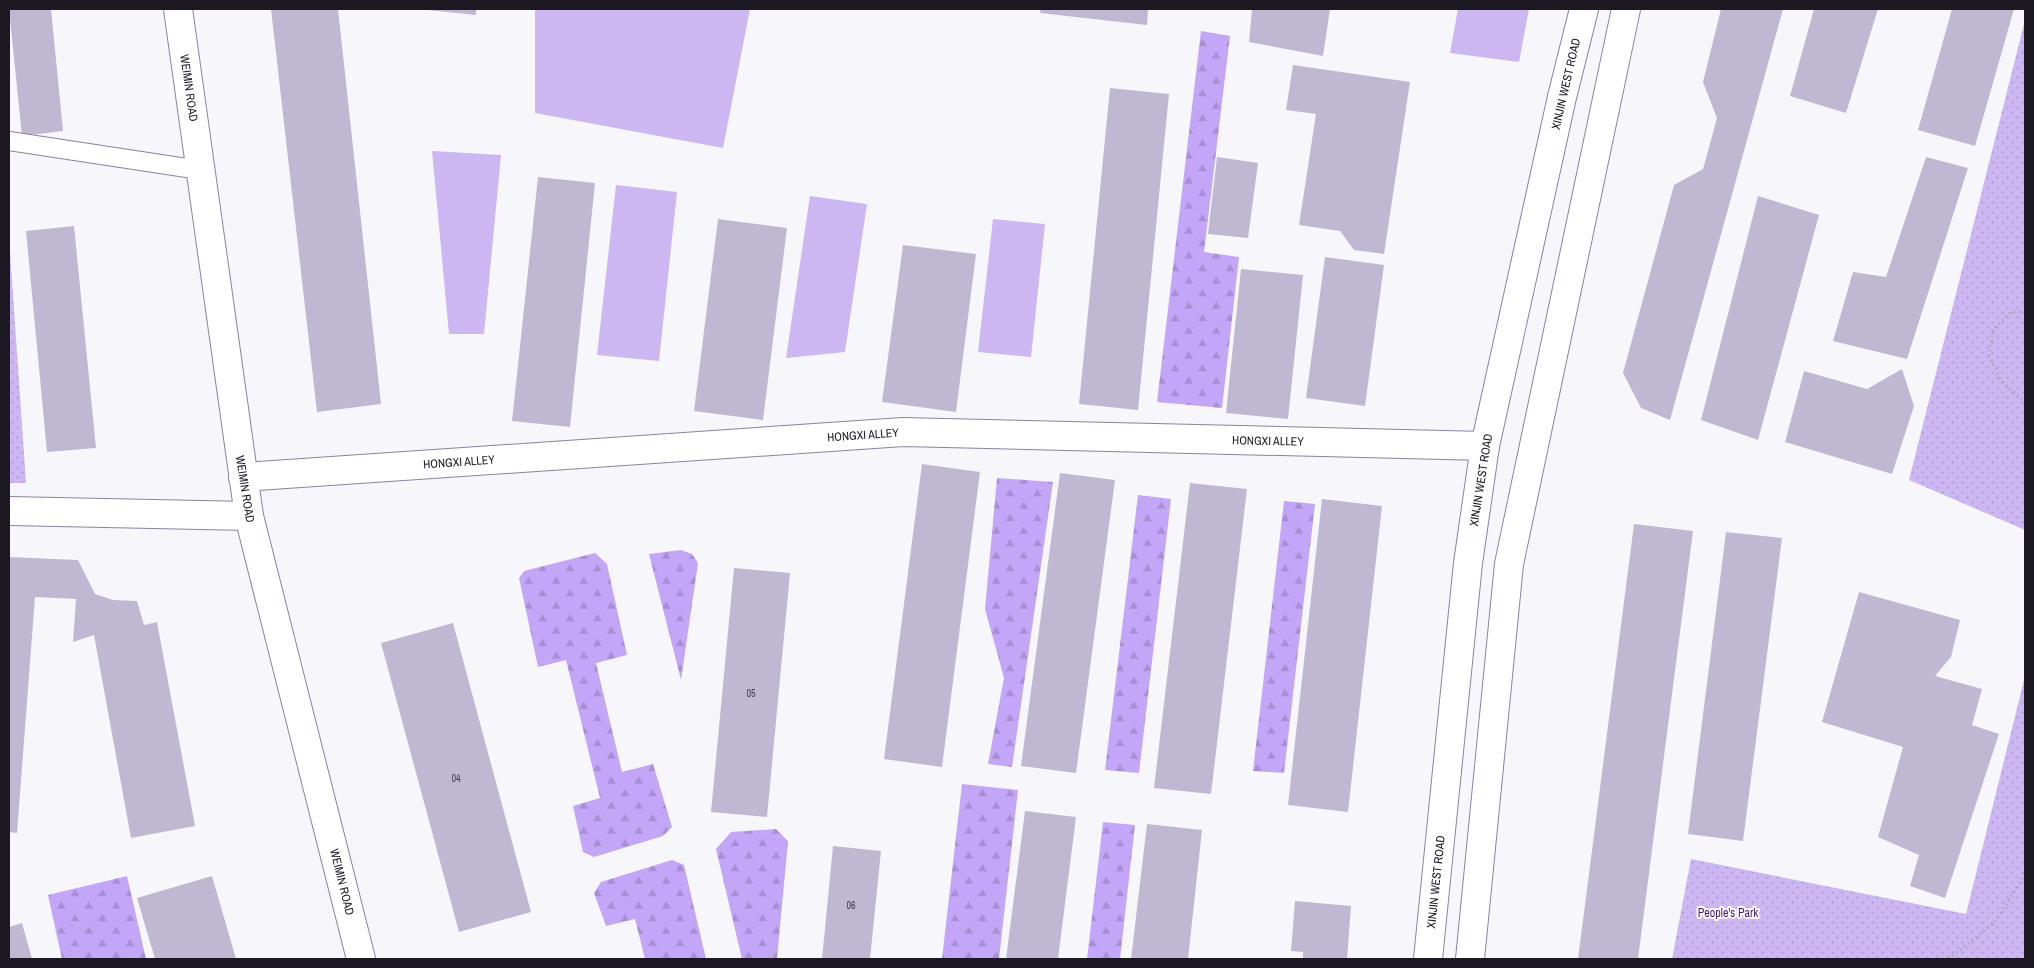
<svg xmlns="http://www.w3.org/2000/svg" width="2034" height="968" viewBox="0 0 2034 968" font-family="'Archivo Narrow',sans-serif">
  <defs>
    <pattern id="forest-firs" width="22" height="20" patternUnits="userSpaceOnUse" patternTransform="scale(1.25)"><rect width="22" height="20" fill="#c4a6f9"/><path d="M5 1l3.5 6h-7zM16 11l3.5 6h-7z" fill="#a88ed5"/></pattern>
    <pattern id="park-dots" width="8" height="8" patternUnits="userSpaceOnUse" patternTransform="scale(1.25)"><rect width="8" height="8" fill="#ccb7f3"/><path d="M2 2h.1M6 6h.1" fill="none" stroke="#af9dd0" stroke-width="1.8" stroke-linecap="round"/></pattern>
  </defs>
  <rect width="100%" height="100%" fill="#f7f6fb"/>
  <path fill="#ccb7f3" d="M535,9H750L723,148L535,113Z
    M1458,9H1529L1519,62L1450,53Z
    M432,151L501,155L484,334H449Z
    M616,185L677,192L659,361L597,355Z
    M810,196L867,204L845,352L786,358Z
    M993,219L1045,224L1031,357L978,352Z"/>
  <path fill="url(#forest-firs)" d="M1201,31L1230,36L1204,252L1239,257L1222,408L1157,402Z
    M997,478L1053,482L1012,767L988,764L1004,678L985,609Z
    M1138,495L1171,499L1139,773L1105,770Z
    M1284,501L1315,504L1284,773L1253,771Z
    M681,550L692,554L698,563L681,680L649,554Z
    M595,553L607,564L627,655L596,663L622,772L653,764L672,827L663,836L594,857L583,852L573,806L600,798L566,660L538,667L519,578L524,571Z
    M962,784L1018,790L999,959H942Z
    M1103,822L1135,825L1120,959H1087Z
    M776,829L788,841L777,959H742L716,849L731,832Z
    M672,860L684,865L706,959H645L635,919L606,926L594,893L601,882Z
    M127,876L146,959H62L48,895Z"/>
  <path fill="url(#park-dots)" d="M2025,20V530L1909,480Z
    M9,237L26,483H9Z
    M2025,676V959H1672L1691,859L1966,914Z"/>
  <path fill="#c0b8d2" d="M9,9H51L63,131L22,136Z
    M271,9H338L381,404L317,412Z
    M418,9H476V15Z
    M1041,9H1148L1147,25L1040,13Z
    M1252,9H1330L1323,56L1249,42Z
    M1721,9H1783L1670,420L1641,408L1623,373L1674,185L1703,169L1717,118L1703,82Z
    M1814,9H1878L1846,113L1790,96Z
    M1952,9H2014L1975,146L1918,130Z
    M1293,65L1410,82L1384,254L1354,250L1340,231L1299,225L1316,114L1286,110Z
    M1110,88L1169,94L1138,410L1079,404Z
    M1217,157L1258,163L1248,238L1208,234Z
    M1926,157L1968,168L1907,359L1833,341L1853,272L1886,277Z
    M538,177L595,183L570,427L512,421Z
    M1758,196L1819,215L1758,440L1701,420Z
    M718,219L787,228L763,420L694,411Z
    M74,226L96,448L47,452L26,231Z
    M903,245L976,254L956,412L882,402Z
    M1325,257L1384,265L1365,406L1306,398Z
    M1241,269L1303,275L1288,419L1226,413Z
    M1902,369L1914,406L1892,474L1785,442L1804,371L1867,389Z
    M922,464L980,472L942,767L884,759Z
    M1060,473L1115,480L1076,773L1021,766Z
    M1190,483L1247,489L1211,794L1154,788Z
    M1322,499L1382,506L1348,812L1288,805Z
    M1634,524L1693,531L1638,959H1578Z
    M1726,532L1782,538L1743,841L1688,834Z
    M9,557L78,560L95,594L113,600L137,601L144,625L157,622L195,826L131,838L94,635L73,642L76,599L35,597L17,833L9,832Z
    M734,568L790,573L767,817L711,812Z
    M1859,592L1960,620L1951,657L1935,676L1982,689L1972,725L1999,734L1945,898L1910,886L1919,855L1878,837L1903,747L1822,722Z
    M453,623L531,912L459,932L381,643Z
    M1025,811L1076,817L1058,959H1006Z
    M1147,824L1202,830L1188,959H1131Z
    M833,846L881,851L870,959H822Z
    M212,876L236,959H155L137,898Z
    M1295,901L1351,906L1347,959H1303V952L1291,951Z
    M22,923L32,959H9V927Z"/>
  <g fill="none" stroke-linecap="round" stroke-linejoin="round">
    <defs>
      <path id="service" d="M9,141L200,170"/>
      <path id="minor" d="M243,477L903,432L1485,446
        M9,511L249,516"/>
      <path id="tertiary" d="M178,9L249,516L361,959"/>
      <path id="secondary" d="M1428,959L1468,563L1485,446L1562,97L1584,9
        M1470,959L1509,564L1626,9"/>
    </defs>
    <use href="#service" stroke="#8b839c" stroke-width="20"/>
    <use href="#minor" stroke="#8b839c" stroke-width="30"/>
    <use href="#tertiary" stroke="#8b839c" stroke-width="30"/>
    <use href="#secondary" stroke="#8b839c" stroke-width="30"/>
    <path stroke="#9f9da4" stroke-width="3" stroke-dasharray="1 4" stroke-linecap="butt" d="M2025,312H2011L1993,330L1989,355L2001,381L2025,402
      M1943,959L1951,957L1995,922L2020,882L2025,870"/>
    <use href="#service" stroke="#fff" stroke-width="18"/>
    <use href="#minor" stroke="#fff" stroke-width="28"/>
    <use href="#tertiary" stroke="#fff" stroke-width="28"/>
    <use href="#secondary" stroke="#fff" stroke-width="28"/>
  </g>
  <g text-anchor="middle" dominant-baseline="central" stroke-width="4" stroke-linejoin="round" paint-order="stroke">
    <g font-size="10" fill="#44404e">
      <text x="751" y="693">05</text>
      <text x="456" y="778">04</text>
      <text x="851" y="905">06</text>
    </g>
    <g font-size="12" fill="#1b1822" stroke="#fff">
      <text transform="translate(1566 84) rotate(-77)">XINJIN WEST ROAD</text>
      <text transform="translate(189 88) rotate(82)">WEIMIN ROAD</text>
      <text transform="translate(863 435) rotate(-4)">HONGXI ALLEY</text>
      <text transform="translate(1268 441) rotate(1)">HONGXI ALLEY</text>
      <text transform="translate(459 462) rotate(-4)">HONGXI ALLEY</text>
      <text transform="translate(1481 480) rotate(-81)">XINJIN WEST ROAD</text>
      <text transform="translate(245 489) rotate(81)">WEIMIN ROAD</text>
      <text transform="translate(342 882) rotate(76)">WEIMIN ROAD</text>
      <text transform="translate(1436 882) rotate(-84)">XINJIN WEST ROAD</text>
    </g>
    <g font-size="12" fill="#461977" stroke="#fff">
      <text x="1728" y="913">People's Park</text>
    </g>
  </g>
  <rect width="2034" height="968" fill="none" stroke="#1b1822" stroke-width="20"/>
</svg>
